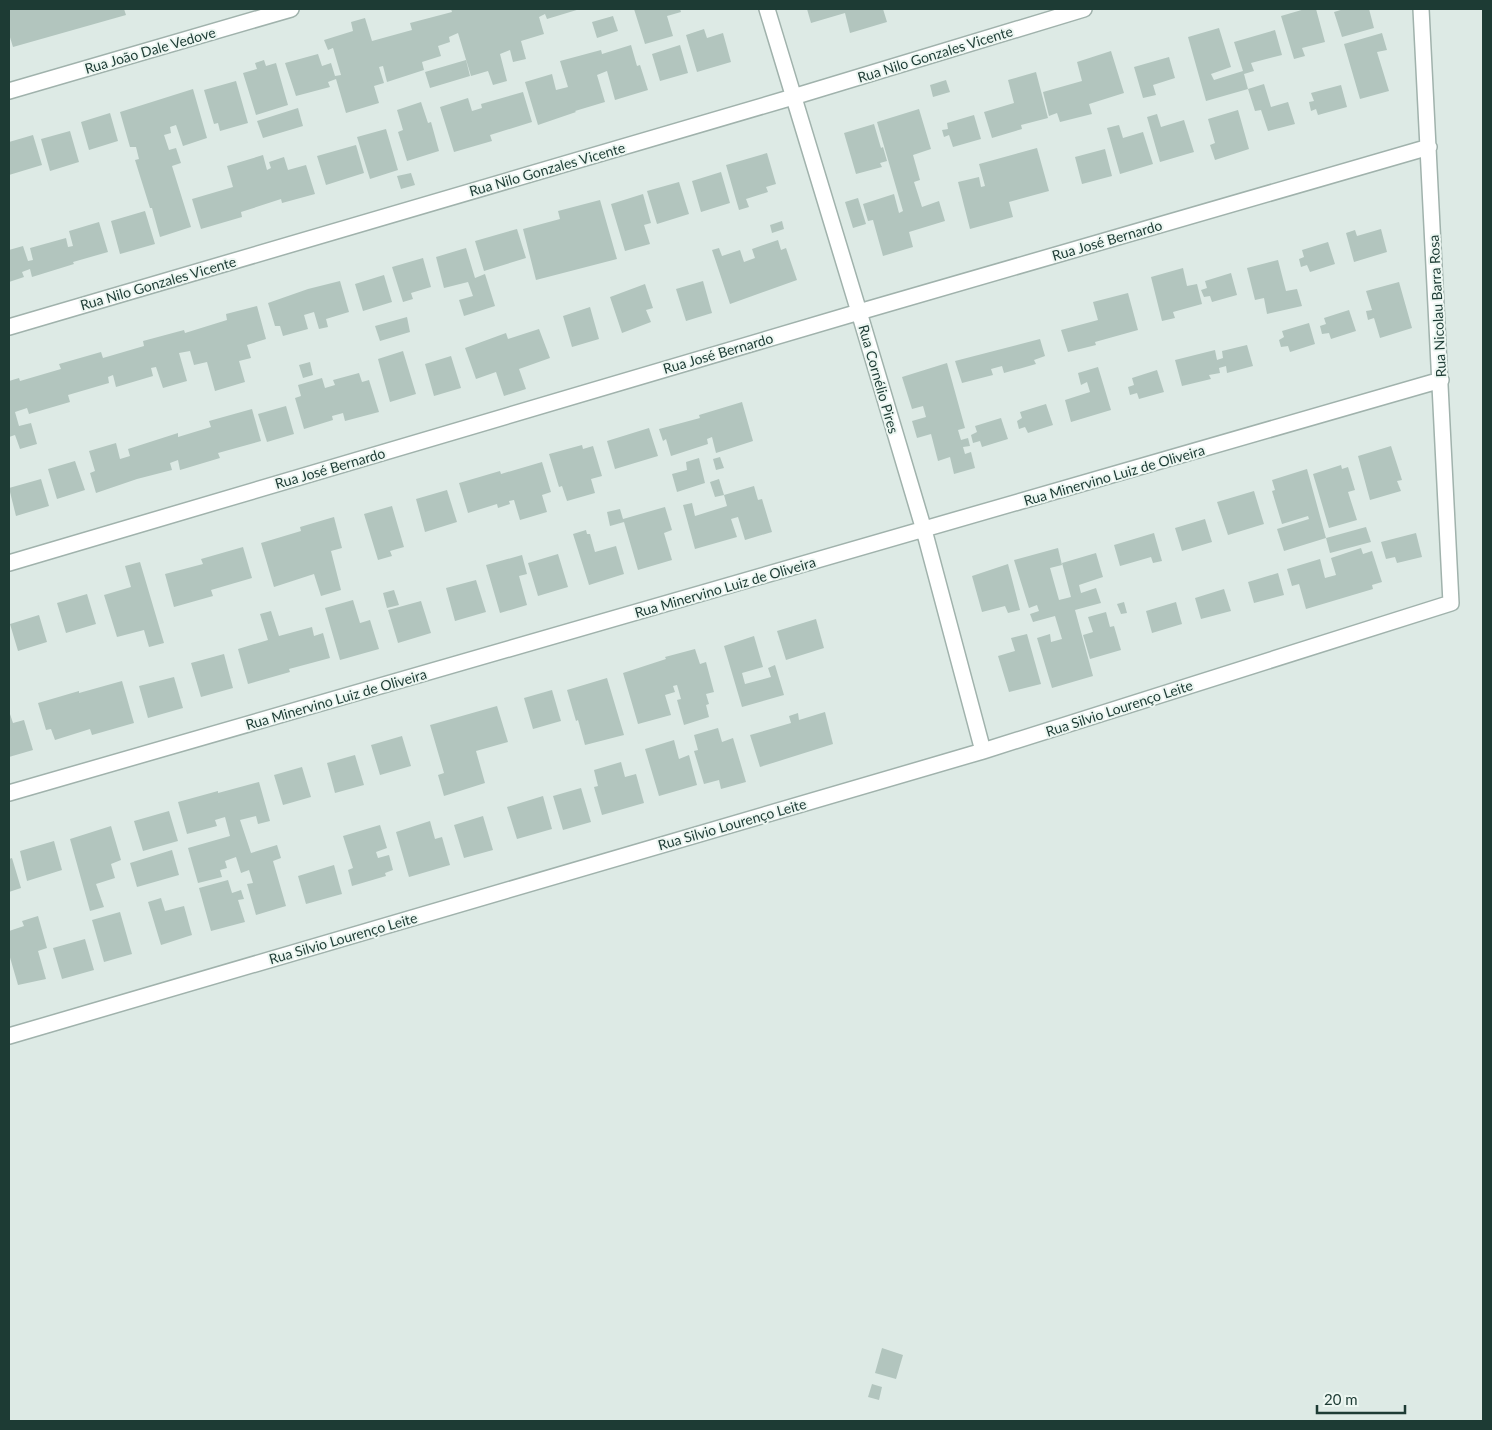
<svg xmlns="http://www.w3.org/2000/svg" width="1492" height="1430" viewBox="0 0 1492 1430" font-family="Lato,sans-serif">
  <rect width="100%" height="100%" fill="#ddeae5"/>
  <path fill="#b2c5be" d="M9,9H124L126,15L13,47L9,34Z
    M451,9H580L547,19L545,14L539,17L544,34L521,41L526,59L513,62L510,50L500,54L507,81L493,85L488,71L471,76L458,33L449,37L450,42L438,46L441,56L422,62L424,70L387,82L383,66L379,67L384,83L374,86L379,103L346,113L336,79L328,82L330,87L296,96L285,63L318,54L322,66L331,63L335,76L341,75L333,48L328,50L324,40L353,31L351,22L365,18L372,41L412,30L410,23L452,12Z
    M634,9H680L681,12L667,16L673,36L645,44Z
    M807,9H883L887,22L850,33L845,13L811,23Z
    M1305,9H1316L1325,42L1302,48L1305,56L1294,59L1281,16Z
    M1344,9H1369L1374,28L1342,37L1334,12Z
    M613,16L618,31L597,38L592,22Z
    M1219,28L1231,67L1211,74L1214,80L1243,71L1234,42L1275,30L1282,55L1251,63L1254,71L1244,74L1248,89L1206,101L1188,37Z
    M704,29L707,38L723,33L731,62L697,72L686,35Z
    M1382,33L1387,50L1377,52L1389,91L1360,99L1344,44Z
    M631,45L637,66L640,65L648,90L615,100L607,71L597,75L605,102L575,111L576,112L538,125L525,82L552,74L556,90L568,87L560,61L601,50L602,54Z
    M680,45L688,73L660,81L652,54Z
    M1111,51L1124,93L1089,104L1092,114L1060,122L1057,113L1049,116L1043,92L1082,81L1077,62Z
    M1169,57L1175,78L1153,85L1156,95L1143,98L1134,67Z
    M264,60L266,66L276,63L288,105L256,115L243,73L257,69L255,63Z
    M466,60L470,76L430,88L425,72Z
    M1036,72L1048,118L1021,125L1022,129L992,138L984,112L1014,103L1008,80Z
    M946,80L950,92L933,97L930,85Z
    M236,81L248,123L220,131L218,123L214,124L204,90Z
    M1264,84L1271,107L1288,102L1295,124L1268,131L1261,110L1255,111L1248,89Z
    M1341,85L1347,107L1318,115L1316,109L1311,111L1309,102L1314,101L1311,93Z
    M193,89L207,138L183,146L176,125L170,127L171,133L164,135L169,150L176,148L181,163L172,166L191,227L160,237L152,208H150L135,160L139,159L136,147H130L120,112Z
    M523,92L532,122L490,135L492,141L454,152L440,107L468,98L472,111L482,108L481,104Z
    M421,102L428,123L431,122L439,151L407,161L398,132L403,130L397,110Z
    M298,108L303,126L263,138L257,121Z
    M919,109L931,149L913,155L920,180L914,182L922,207L939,201L945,221L909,232L913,247L883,256L873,220L868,221L863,204L894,194L899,213L903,211L877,122Z
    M1238,110L1249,149L1215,160L1210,145L1215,143L1208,119Z
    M110,113L118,141L89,150L81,122Z
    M1157,114L1161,127L1184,120L1194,152L1160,162L1147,117Z
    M974,115L981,139L953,147L949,135L944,137L942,130L948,129L947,123Z
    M874,124L881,148L883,147L887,161L880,163L882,167L856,174L844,133Z
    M1119,125L1123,138L1143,132L1153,164L1120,174L1107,128Z
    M386,129L398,170L370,179L357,137Z
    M70,131L79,162L50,171L41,139Z
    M33,135L42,165L9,175V142Z
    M356,145L364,173L326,185L317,156Z
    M1037,148L1049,191L1009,202L1013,217L970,229L958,182L979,177L981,187L985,186L979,164Z
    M1105,149L1112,176L1082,184L1075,157Z
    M767,153L776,184L766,187L768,192L746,199L749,207L739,210L726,165Z
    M263,155L267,170L271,168L269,162L284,157L288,170L306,165L315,194L282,203L281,199L241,212L242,217L201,229L192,199L233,187L227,166Z
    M721,172L730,203L701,212L692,181Z
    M411,173L415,185L401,189L397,176Z
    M679,182L689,214L657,224L647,191Z
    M643,194L651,223L644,225L650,244L625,251L611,204Z
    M858,198L866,224L853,228L845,202Z
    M600,200L617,259L536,280L523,229L560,219L558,211Z
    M145,211L155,244L120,254L111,221Z
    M782,221L784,229L772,233L770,225Z
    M99,222L108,252L73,262L74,264L32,277L30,269L22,272L24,277L9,282V250L23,246L28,261L33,260L30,248L66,238L68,247L73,246L69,231Z
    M517,229L526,258L484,271L475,241Z
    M1381,229L1387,252L1354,262L1346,233L1355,230L1357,236Z
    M778,240L781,250L786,248L797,280L730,304L712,250L719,248L722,256L740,250L744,262L755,258L752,249Z
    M1328,242L1335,264L1310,272L1307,265L1301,267L1299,259L1304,257L1302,250Z
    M466,248L475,278L485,274L495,306L464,316L459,300L473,296L468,282L444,288L436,257Z
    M423,258L431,287L411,293L413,299L403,302L392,267Z
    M1278,260L1286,291L1297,289L1302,306L1267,314L1264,298L1255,300L1247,268Z
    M1183,268L1187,286L1197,284L1202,304L1173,312L1175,318L1162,321L1151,277Z
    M1231,273L1237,295L1212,302L1210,296L1204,297L1201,290L1207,288L1205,281Z
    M384,275L392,302L363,311L355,284Z
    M340,281L349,312L326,319L328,327L319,329L314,312L304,315L308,329L283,336L280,326H275L268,303L308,289Z
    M703,281L712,313L686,321L676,289Z
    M1399,282L1412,328L1380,338L1374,318L1368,320L1366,311L1372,310L1366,291Z
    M645,284L653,308L646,310L651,322L622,333L610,297Z
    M1128,293L1138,330L1095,342L1096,345L1068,352L1061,330L1098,320L1093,302Z
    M257,306L266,339L247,345L251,358L239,361L245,382L215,391L207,362L194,365L190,351L179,353L187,381L163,388L156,367L151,368L153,376L116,387L113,375L108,377L109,383L68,395L70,402L29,414L27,408L15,412L19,426L31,423L37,444L20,449L15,435L9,437V381L19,378L20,381L61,369L59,364L101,352L103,358L144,346L143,341L184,330L185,333L227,320L226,314Z
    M590,307L599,339L572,347L563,316Z
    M1349,310L1356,331L1331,339L1329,333L1322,334L1320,326L1326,324L1324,318Z
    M407,317L410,332L380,341L375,326Z
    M1309,323L1315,344L1290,352L1288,346L1281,347L1279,340L1284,337L1282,331Z
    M539,329L550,358L519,369L526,389L504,396L496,372L476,379L465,348L506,333L508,339Z
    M1040,339L1045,356L1034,360L1036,364L1004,373L1002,366L991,369L993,375L962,383L955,361Z
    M1247,345L1253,366L1227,373L1226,366L1219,368L1220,373L1209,375L1211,379L1182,386L1175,360L1215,350L1217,360L1223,358L1222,351Z
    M403,351L416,394L390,402L378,359Z
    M451,356L461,388L434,396L425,364Z
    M310,362L313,375L303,378L299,365Z
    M947,363L965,428L958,430L961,440L968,438L970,446L963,447L965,454L971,452L975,468L954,474L950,457L938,461L931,434L917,438L912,421L926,417L923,406L912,409L902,377Z
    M1098,367L1111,410L1071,422L1065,400L1090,392L1087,382L1081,385L1078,373Z
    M1157,370L1164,392L1139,399L1137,393L1130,395L1128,387L1134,385L1132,378Z
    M359,373L362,382L369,380L379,412L345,421L343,413L332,416L333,420L304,429L295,398L301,396L298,385L322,378L325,388L335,385L333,380Z
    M742,402L753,441L716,453L712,437L707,439L708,444L671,456L666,439L663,441L659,429L700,418L699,415Z
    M1046,404L1053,425L1028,433L1025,427L1019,429L1017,421L1022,418L1020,412Z
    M286,406L294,434L267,442L258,414Z
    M252,409L261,441L218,453L220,458L180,470L178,460L170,463L172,470L137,479L96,493L90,473L95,471L89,451L116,443L120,459L130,456L128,449L178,433V437L211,427L209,421Z
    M1001,418L1008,439L982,447L980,441L973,443L971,435L977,432L975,426Z
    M649,428L658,456L615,469L607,441Z
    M582,445L583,449L593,446L602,476L591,479L595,493L567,501L562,486L559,487L549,454Z
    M1391,446L1402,480L1397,481L1401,491L1370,500L1358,456Z
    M720,457L724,468L716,470L713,459Z
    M699,458L705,483L677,492L672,474L687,470L686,462Z
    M75,461L85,490L57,499L48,469Z
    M542,462L551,492L542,495L547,512L520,520L514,500L509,501L510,504L498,508L497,504L468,513L459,483L500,471L501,474Z
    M1341,465L1342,469L1348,467L1355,490L1348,492L1357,520L1329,528L1313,474Z
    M1307,469L1326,538L1366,527L1371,542L1330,553L1326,538L1284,551L1277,529L1309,519L1308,516L1282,524L1272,491L1275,490L1272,480Z
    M41,479L49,506L16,516L9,488Z
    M719,479L724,495L715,497L710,482Z
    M754,486L758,500L762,499L772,532L745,540L738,517L731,519L737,537L695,549L683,505L692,503L695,516L727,506L724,495Z
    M447,490L457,522L425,532L416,499Z
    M1254,491L1264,524L1228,535L1217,502Z
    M392,506L404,547L390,551L392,556L378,560L364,514Z
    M665,507L672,530L664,533L672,560L638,570L624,522L610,526L607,512L620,509L623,519Z
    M334,517L342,548L331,551L341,590L321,596L314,574L274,587L261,543L301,531L300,527Z
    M1205,519L1212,542L1182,551L1175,528Z
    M586,530L587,534H590L595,552L616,546L624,574L589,585L573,534Z
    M1154,533L1162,561L1153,563L1151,557L1120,566L1114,545Z
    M1416,533L1422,557L1397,563L1395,557L1386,559L1381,542Z
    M243,547L252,578L211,590L213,596L174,607L165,574L203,564L201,559Z
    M1058,548L1062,565L1050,568L1059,600L1071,597L1062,563L1096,553L1103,577L1079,585L1081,593L1096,588L1101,603L1075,610L1093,676L1052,688L1037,638L1050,634L1051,642L1062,639L1055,616L1033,622L1030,614L1039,611L1037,605L1029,608L1014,560Z
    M1361,548L1363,554L1372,551L1382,582L1372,585L1373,589L1306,609L1299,584L1292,586L1287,569L1320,559L1325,578L1336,575L1331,558Z
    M558,554L568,587L538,596L528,563Z
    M522,555L527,574L519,576L527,605L500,613L486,565Z
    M140,562L164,643L149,647L144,630L117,637L104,595L131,587L125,566Z
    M1008,564L1020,610L1008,613L1005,606L982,612L972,576Z
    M1278,573L1284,595L1254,603L1248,582Z
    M476,580L486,612L455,621L446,588Z
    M1224,589L1231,611L1201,619L1195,598Z
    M394,590L399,605L387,608L383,593Z
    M87,594L96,624L66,633L57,603Z
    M353,600L360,623L370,620L379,649L340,660L325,608Z
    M421,601L431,633L398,643L388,610Z
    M1124,602L1127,613L1121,614L1117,604Z
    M1176,602L1182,624L1152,633L1146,611Z
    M271,611L279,636L312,627L314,636L323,633L330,658L289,669L290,672L248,684L238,649L268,640L260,614Z
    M1106,612L1110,627L1114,626L1121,650L1090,659L1083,635L1093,632L1088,617Z
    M39,615L47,642L18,651L10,624Z
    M816,619L824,648L786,660L777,631Z
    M1027,634L1041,684L1009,692L998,656L1015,651L1011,638Z
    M754,636L763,667L742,673L745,684L771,677L768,668L775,665L784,695L742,707L724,646Z
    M695,649L700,664L706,662L714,692L706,694L709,704L706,705L709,717L684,725L677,700L681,699L677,685L673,686L675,692L665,695L671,715L638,724L623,673L666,659L665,657Z
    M224,654L233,688L201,697L191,663Z
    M174,677L183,708L148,718L139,686Z
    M607,678L624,735L585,745L578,720L576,721L567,690Z
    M122,681L134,723L92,735L90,729L55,740L51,729L46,730L38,703L79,691V693Z
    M552,690L561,721L533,729L524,698Z
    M497,706L508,742L476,751L485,783L444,796L438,775L444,773L430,725Z
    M9,711L13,723L24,720L33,750L9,757Z
    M825,712L833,744L760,767L750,735L791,723L789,716L798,713L799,720Z
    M718,728L722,742L733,738L746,782L721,789L719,780L704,784L694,751L698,750L694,735Z
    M402,736L411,766L380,775L371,745Z
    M674,740L679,759L689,755L697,785L659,796L645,749Z
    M355,755L364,785L335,793L327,763Z
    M621,762L625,777L636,774L644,803L602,815L594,787L598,786L594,770Z
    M302,767L311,797L283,805L274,775Z
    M259,782L270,821L258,824L256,816L240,820L251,853L277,845L281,858L273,861L286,906L256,915L247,884L253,883L249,870L241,873L236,857L225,861L227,868L220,870L222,877L198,883L188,848L230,836L225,817L215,820L217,826L187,834L178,802L218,791V793Z
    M581,788L591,822L563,830L553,796Z
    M543,796L552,829L517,839L507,807Z
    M169,811L178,841L143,851L134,821Z
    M483,816L493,850L464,858L454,825Z
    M430,821L435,839L442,837L450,865L409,877L396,832Z
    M380,825L387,848L376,852L378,858L389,855L393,870L385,873L386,876L352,886L348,870L353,868L343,836Z
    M111,826L121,860L111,864L115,878L96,884L104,907L90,911L70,839Z
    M54,841L62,870L27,881L20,851Z
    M172,850L179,875L137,887L130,863Z
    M12,858L21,888L9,892V859Z
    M334,865L342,894L306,904L298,876Z
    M228,880L232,893L241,890L244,899L238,900L245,922L211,931L199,888Z
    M161,898L165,911L184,906L192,935L161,945L148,902Z
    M120,912L132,954L104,962L92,920Z
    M38,916L47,948L38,951L46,979L18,985L9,954V941H10L9,931L24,926L22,921Z
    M85,939L94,970L62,979L53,948Z
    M882,1348L903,1355L896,1379L875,1373Z
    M872,1384L882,1387L879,1400L868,1397Z"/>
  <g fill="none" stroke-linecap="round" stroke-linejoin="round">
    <defs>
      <path id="minor" d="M767,9L859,312L924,530L983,751
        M9,91L291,9
        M9,327L793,97L1084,9
        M9,563L859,312L1429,147
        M9,793L1441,380
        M9,1036L983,751L1451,603L1421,9"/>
    </defs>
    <use href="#minor" stroke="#a0b2ac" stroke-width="18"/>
    <use href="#minor" stroke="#fff" stroke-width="15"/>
  </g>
  <g text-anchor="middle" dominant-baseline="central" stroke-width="4" stroke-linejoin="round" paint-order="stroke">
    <g font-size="14" fill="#1d3b34" stroke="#edf7f2">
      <text transform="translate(150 50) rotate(-16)">Rua João Dale Vedove</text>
      <text transform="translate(935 54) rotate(-17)">Rua Nilo Gonzales Vicente</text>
      <text transform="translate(547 169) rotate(-16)">Rua Nilo Gonzales Vicente</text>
      <text transform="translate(1107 240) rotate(-16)">Rua José Bernardo</text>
      <text transform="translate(158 283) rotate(-16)">Rua Nilo Gonzales Vicente</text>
      <text transform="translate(1437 306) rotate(-93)">Rua Nicolau Barra Rosa</text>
      <text transform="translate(718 353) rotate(-16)">Rua José Bernardo</text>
      <text transform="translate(879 379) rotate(74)">Rua Cornélio Pires</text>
      <text transform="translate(330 468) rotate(-16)">Rua José Bernardo</text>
      <text transform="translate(1114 475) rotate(-16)">Rua Minervino Luiz de Oliveira</text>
      <text transform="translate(725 587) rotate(-16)">Rua Minervino Luiz de Oliveira</text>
      <text transform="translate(336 699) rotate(-16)">Rua Minervino Luiz de Oliveira</text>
      <text transform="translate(1119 708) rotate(-18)">Rua Silvio Lourenço Leite</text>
      <text transform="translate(732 824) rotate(-16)">Rua Silvio Lourenço Leite</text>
      <text transform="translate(343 938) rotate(-16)">Rua Silvio Lourenço Leite</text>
    </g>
  </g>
  <rect width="1492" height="1430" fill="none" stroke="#1d3b34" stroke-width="20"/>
  <path d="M1317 1405v8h88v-8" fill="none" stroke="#1d3b34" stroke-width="2.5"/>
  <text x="1324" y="1405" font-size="15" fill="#1d3b34" stroke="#edf7f2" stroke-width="4" paint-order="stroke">20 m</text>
</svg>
